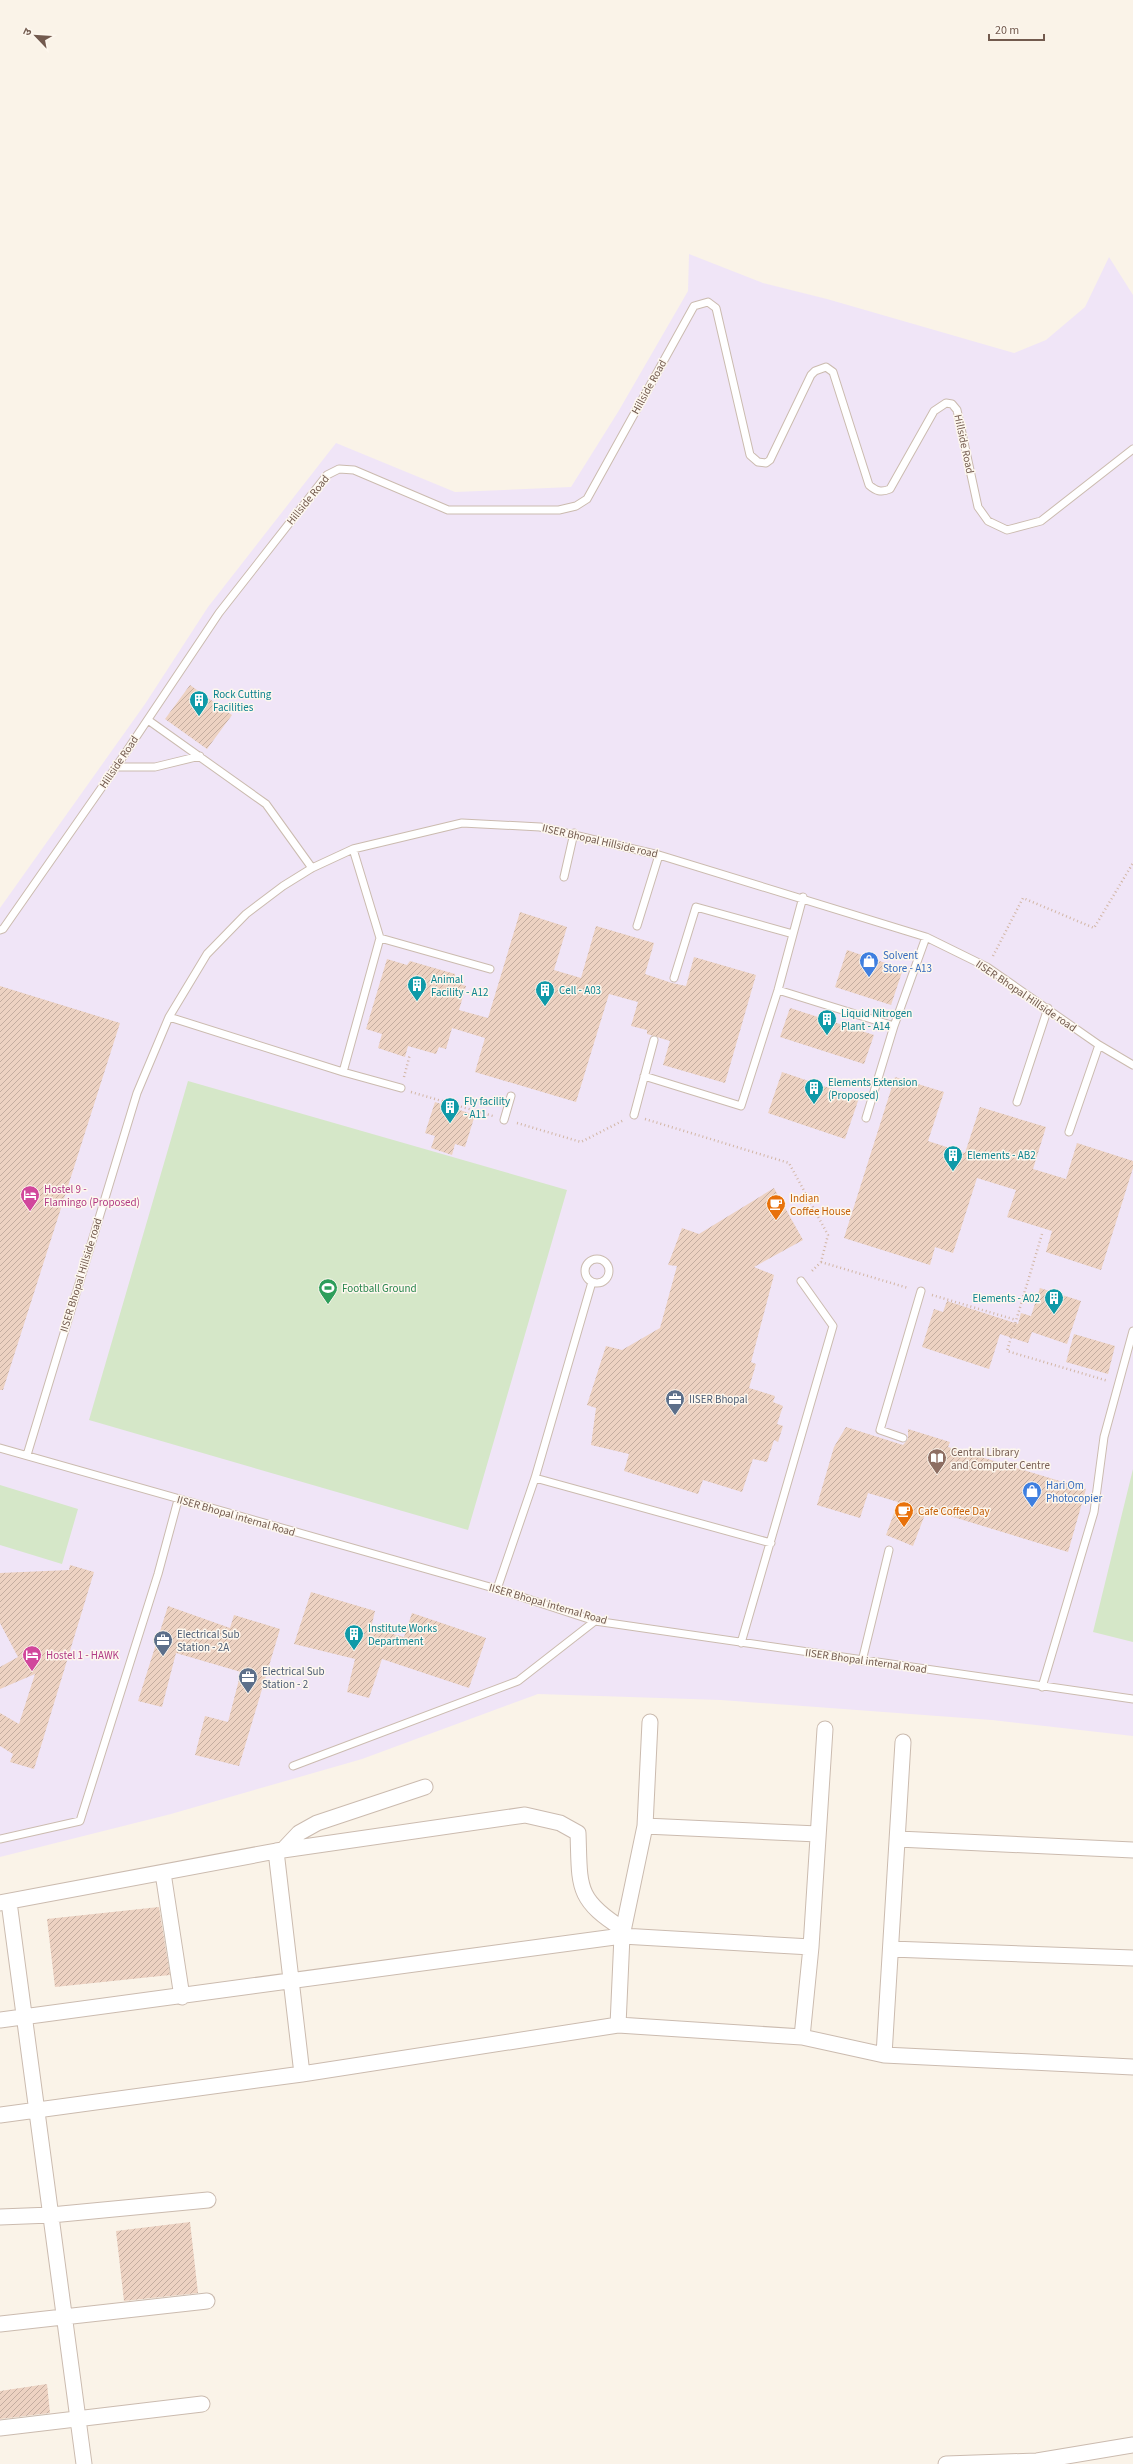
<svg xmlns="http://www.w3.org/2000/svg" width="1133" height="2464" viewBox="0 0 1133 2464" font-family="'Source Sans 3','Noto Sans Devanagari',sans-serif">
  <defs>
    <pattern id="building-hatch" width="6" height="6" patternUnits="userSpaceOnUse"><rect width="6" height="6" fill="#edd2c2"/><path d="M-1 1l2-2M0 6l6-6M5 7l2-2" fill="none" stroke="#c4ada0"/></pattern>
  </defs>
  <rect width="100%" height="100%" fill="#faf3e8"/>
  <path fill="#f0e5f7" d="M689,254L763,283L827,299L1014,353L1046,340L1085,307L1109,257L1133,295V1736L992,1720L721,1700L538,1694L362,1759L171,1814L0,1857V908L145,704L208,607L336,443L455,492L571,487L618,412L688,291Z"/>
  <path fill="#d5e7c8" d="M188,1081L567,1190L468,1530L89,1420Z
    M1133,1469V1642L1093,1632Z
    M0,1485L78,1509L62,1564L0,1545Z"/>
  <path fill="url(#building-hatch)" d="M190,685L232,715L207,749L165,719Z
    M520,912L567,927L554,970L581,978L596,926L654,943L645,974L672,983L686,986L694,957L756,975L725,1083L663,1065L670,1041L647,1034V1030L631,1026L638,1002L609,994L576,1102L475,1072L485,1038L452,1028L446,1049L439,1047L436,1054L408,1046L405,1057L378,1048L382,1034L366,1029L387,959L407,965L410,961L455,974V977L462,979L460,984L466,986L459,1010L488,1018Z
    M847,950L903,969L891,1005L835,987Z
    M0,986L120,1023L3,1390H0Z
    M790,1008L874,1035L864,1064L780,1037Z
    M782,1072L859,1098L845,1139L768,1113Z
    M895,1077L944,1092L928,1141L965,1153L980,1107L1046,1127L1033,1169L1066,1179L1077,1143L1133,1161V1168L1101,1270L1046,1252L1052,1231L1007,1217L1016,1190L977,1178L953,1253L935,1247L930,1265L844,1238Z
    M435,1102L475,1115L465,1147L455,1144L452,1155L431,1148L435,1136L425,1133Z
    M774,1188L803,1240L754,1267L774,1275L751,1362L756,1364L749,1388L775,1396L773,1402L783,1406L777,1424L783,1426L778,1442L774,1440L767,1462L753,1459L742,1492L703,1480L698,1494L624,1471L629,1454L591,1445L596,1408L587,1405L606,1346L622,1350L660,1328L677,1266L668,1265L682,1228L699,1234Z
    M1040,1288L1081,1301L1067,1344L1032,1332L1028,1343L1000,1334L989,1369L922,1347L934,1309L943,1312L947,1301L1018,1324L1021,1313L1031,1316Z
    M1074,1334L1115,1346L1108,1374L1066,1362Z
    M846,1427L903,1445L908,1439V1429L950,1442L948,1447L1086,1489L1068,1552L927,1509L913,1546L886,1535L898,1502L868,1493L860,1518L817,1505L834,1447Z
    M70,1565L94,1572L34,1769L10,1762L13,1754L0,1746V1713L19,1724L35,1674L0,1689V1667L18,1657L0,1623V1573L69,1570Z
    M311,1592L375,1611L371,1628L404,1637L412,1613L486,1638L469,1688L382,1659L369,1698L347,1692L355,1659L294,1644Z
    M168,1606L230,1628L234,1615L280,1629L239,1766L195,1755L205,1716L228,1722L241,1672L176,1653L162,1707L138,1701Z
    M159,1907L170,1975L55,1987L47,1919Z
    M190,2222L198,2293L124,2301L116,2231Z
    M47,2384L50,2413L0,2419V2391Z"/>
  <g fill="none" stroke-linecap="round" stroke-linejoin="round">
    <defs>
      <path id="service" d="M148,720L266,804L312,868
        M116,767H155L200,756
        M564,877L574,833
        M637,926L659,855
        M0,930L3,929L116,767L219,613L327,475L339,469L354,470L448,510H559L576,506L587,499L694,306L708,302L716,308L750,455L758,462L766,463L770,460L811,375L815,371L826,367L833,372L869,485C876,491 881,493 890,489L934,411L946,403L952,404L957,410L978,507L988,521L1007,530L1041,521L1133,449
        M380,938L490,969
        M674,978L696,907L793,934
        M778,990L894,1026
        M169,1017L343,1072L380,938L353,849
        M343,1072L401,1088
        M644,1076L741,1106L778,990L803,897
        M1017,1102L1048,1008
        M634,1115L654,1040
        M866,1118L894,1026L926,937
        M504,1120L511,1096
        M1069,1132L1099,1045
        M585 1271a12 12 0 1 1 24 0a12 12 0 1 1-24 0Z
        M903,1438L880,1430L921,1291
        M0,1448L497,1589L595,1621L1133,1699
        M27,1455L137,1093L169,1017L207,954L246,914L283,886L312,868L353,849L462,823L540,827L659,855L926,937L987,967L1099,1045L1133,1065
        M535,1478L771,1543
        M497,1589L535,1478L592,1282
        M741,1643L833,1326L801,1281
        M862,1661L889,1550
        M1042,1687L1094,1512L1104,1437L1133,1331
        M293,1766L518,1681L595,1621
        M0,1839L80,1821L158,1574L178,1500"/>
      <path id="minor" d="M645,1826L818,1834
        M898,1839L1133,1850
        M283,1850L299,1833L317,1823L425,1787
        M276,1851L302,2074
        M163,1873L182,1997
        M9,1902L84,2464
        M0,1903L276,1851L525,1815L560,1823L578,1833C580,1886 575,1899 623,1929
        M891,1949L1133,1958
        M0,2020L622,1936L811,1947
        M618,2025L622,1936L645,1826L650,1722
        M802,2037L811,1947L825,1729
        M884,2055L903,1742
        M0,2115L302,2074L618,2025L802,2037L884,2055L1133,2067
        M0,2217L51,2215L208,2200
        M0,2324L207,2301
        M0,2428L202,2404
        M946,2464L1037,2461L1133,2445"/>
    </defs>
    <use href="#service" stroke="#cbbbaf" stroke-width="9"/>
    <use href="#minor" stroke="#cbbbaf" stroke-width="17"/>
    <path stroke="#d2b6a5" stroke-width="2.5" stroke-dasharray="1 3" stroke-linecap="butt" d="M993,956L1023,898L1094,928L1133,863
      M404,1077L410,1054
      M411,1092L493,1116
      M645,1119L789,1163L828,1235L821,1262L810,1273
      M517,1123L581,1142L624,1120
      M1042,1234L1007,1351L1108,1381
      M821,1262L908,1288
      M932,1295L1016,1320"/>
    <use href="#service" stroke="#fff" stroke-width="7"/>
    <use href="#minor" stroke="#fff" stroke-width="15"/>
  </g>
  <defs>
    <symbol id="building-pin" viewBox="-11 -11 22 30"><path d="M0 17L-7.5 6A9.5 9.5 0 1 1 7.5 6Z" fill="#0f9aa8" stroke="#fdf7ee"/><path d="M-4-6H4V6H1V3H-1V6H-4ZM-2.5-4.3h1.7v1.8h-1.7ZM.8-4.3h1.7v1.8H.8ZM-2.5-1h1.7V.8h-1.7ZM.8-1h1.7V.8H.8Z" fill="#fff"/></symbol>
    <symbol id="shop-pin" viewBox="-11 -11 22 30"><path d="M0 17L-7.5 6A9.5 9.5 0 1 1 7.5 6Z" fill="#3f7fe0" stroke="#fdf7ee"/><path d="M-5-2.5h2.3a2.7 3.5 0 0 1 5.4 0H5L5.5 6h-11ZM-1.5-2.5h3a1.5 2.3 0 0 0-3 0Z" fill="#fff"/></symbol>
    <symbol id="hotel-pin" viewBox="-11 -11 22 30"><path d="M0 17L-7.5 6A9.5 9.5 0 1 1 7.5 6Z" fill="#d1479c" stroke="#fdf7ee"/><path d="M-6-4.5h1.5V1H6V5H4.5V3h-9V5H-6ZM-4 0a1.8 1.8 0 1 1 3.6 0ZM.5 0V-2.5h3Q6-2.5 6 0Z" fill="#fff"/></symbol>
    <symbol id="cafe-pin" viewBox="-11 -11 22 30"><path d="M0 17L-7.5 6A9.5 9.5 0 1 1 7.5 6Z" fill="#e8710a" stroke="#fdf7ee"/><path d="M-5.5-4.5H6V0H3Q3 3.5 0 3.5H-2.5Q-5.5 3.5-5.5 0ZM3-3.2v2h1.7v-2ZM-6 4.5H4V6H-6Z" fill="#fff"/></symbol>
    <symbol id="stadium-pin" viewBox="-11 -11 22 30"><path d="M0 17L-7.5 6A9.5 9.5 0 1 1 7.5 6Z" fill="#2e9e5b" stroke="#fdf7ee"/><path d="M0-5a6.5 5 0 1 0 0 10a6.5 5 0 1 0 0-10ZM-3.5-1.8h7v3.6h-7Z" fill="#fff"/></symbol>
    <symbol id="office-pin" viewBox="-11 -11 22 30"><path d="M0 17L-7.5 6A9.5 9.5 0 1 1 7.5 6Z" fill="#5c6f8a" stroke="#fdf7ee"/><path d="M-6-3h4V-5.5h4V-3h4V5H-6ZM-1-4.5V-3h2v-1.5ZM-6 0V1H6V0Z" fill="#fff"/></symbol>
    <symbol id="library-pin" viewBox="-11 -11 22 30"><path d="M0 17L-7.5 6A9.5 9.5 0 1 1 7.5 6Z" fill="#8d6e63" stroke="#fdf7ee"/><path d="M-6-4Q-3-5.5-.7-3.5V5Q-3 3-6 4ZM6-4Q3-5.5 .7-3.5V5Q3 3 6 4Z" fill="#fff"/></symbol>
  </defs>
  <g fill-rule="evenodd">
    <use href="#building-pin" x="188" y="689" width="22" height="30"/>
    <use href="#shop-pin" x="858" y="950" width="22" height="30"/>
    <use href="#building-pin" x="406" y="974" width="22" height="30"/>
    <use href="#building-pin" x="534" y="979" width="22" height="30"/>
    <use href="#building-pin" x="816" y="1008" width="22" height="30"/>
    <use href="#building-pin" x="803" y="1077" width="22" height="30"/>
    <use href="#building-pin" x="439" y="1096" width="22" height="30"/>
    <use href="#building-pin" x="942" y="1144" width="22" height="30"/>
    <use href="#hotel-pin" x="19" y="1184" width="22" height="30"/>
    <use href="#cafe-pin" x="765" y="1193" width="22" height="30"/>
    <use href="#stadium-pin" x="317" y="1277" width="22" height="30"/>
    <use href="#building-pin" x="1043" y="1287" width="22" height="30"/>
    <use href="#office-pin" x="664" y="1388" width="22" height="30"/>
    <use href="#library-pin" x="926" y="1447" width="22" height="30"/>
    <use href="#shop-pin" x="1021" y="1480" width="22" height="30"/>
    <use href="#cafe-pin" x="893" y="1500" width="22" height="30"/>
    <use href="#building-pin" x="343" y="1623" width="22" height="30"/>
    <use href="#office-pin" x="152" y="1629" width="22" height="30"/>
    <use href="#hotel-pin" x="21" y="1644" width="22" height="30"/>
    <use href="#office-pin" x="237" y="1666" width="22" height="30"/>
  </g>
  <g text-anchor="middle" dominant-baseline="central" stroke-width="3" stroke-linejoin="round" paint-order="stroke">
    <g font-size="11" fill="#725a4e" stroke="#fdf7ee">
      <text transform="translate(649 387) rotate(-61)">Hillside Road</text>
      <text transform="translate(964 444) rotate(78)">Hillside Road</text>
      <text transform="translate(308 500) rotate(-51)">Hillside Road</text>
      <text transform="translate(119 762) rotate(-56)">Hillside Road</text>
      <text transform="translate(600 841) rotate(13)">IISER Bhopal Hillside road</text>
      <text transform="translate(1026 996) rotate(34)">IISER Bhopal Hillside road</text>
      <text transform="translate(81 1275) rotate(-73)">IISER Bhopal Hillside road</text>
      <text transform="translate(236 1516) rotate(16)">IISER Bhopal internal Road</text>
      <text transform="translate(548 1604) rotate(16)">IISER Bhopal internal Road</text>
      <text transform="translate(866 1661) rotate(8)">IISER Bhopal internal Road</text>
    </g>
    <g font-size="11" fill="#0d838f" stroke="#fdf7ee" text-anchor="start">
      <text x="213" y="694">Rock Cutting<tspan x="213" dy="13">Facilities</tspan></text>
      <text x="431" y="979">Animal<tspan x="431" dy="13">Facility - A12</tspan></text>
      <text x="559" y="990">Cell - A03</text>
      <text x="841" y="1013">Liquid Nitrogen<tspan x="841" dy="13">Plant - A14</tspan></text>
      <text x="828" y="1082">Elements Extension<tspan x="828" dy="13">(Proposed)</tspan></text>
      <text x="464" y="1101">Fly facility<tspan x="464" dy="13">- A11</tspan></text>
      <text x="967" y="1155">Elements - AB2</text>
      <text x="1040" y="1298" text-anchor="end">Elements - A02</text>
      <text x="368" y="1628">Institute Works<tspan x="368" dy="13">Department</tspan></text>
    </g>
    <g font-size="11" fill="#366cbe" stroke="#fdf7ee" text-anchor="start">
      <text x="883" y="955">Solvent<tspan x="883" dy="13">Store - A13</tspan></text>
      <text x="1046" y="1485">Hari Om<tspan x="1046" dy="13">Photocopier</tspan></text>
    </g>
    <g font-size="11" fill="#b23c85" stroke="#fdf7ee" text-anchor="start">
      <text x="44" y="1189">Hostel 9 -<tspan x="44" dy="13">Flamingo (Proposed)</tspan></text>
      <text x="46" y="1655">Hostel 1 - HAWK</text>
    </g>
    <g font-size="11" fill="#c56008" stroke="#fdf7ee" text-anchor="start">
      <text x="790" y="1198">Indian<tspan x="790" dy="13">Coffee House</tspan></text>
      <text x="918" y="1511">Cafe Coffee Day</text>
    </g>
    <g font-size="11" fill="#27864d" stroke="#fdf7ee" text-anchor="start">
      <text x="342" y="1288">Football Ground</text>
    </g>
    <g font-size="11" fill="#4e5e75" stroke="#fdf7ee" text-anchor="start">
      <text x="689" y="1399">IISER Bhopal</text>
      <text x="177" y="1634">Electrical Sub<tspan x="177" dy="13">Station - 2A</tspan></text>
      <text x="262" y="1671">Electrical Sub<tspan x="262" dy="13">Station - 2</tspan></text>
    </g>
    <g font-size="11" fill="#785e54" stroke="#fdf7ee" text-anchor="start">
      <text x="951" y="1452">Central Library<tspan x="951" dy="13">and Computer Centre</tspan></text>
    </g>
  </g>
  <g transform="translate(36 36) rotate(295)" stroke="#fdf7ee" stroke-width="3" paint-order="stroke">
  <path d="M0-3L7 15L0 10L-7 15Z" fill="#725a4e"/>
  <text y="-6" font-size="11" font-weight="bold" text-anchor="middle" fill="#725a4e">उ</text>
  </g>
  <path d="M989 34v6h55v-6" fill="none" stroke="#725a4e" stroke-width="2"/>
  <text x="995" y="34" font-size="12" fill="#725a4e" stroke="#fdf7ee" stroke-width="3" paint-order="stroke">20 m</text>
</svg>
